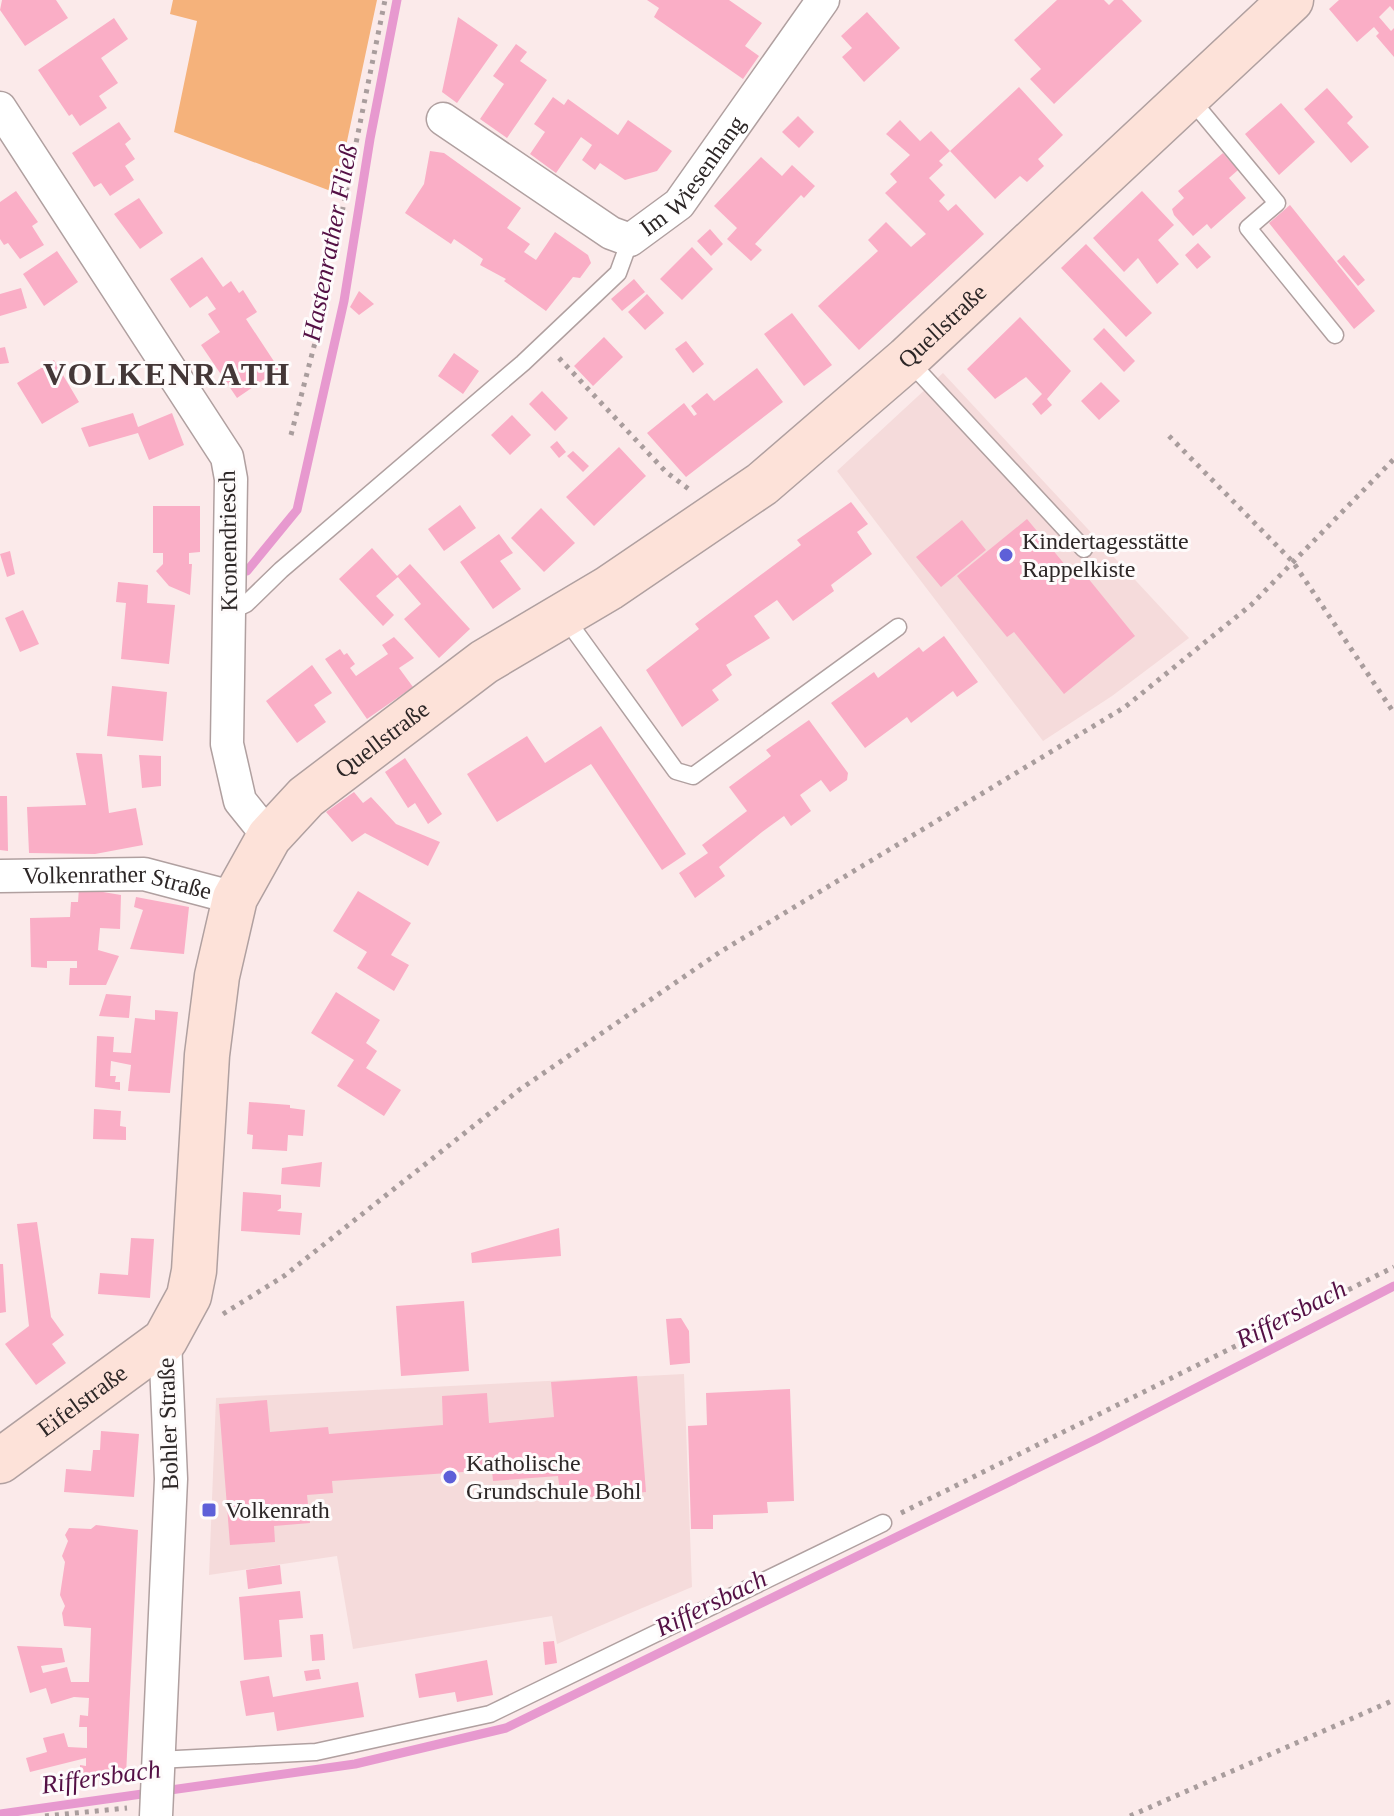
<svg xmlns="http://www.w3.org/2000/svg" width="1394" height="1816" viewBox="0 0 1394 1816" font-family="Georgia,serif">
  <rect width="100%" height="100%" fill="#fbeaea"/>
  <path fill="#f5dbdb" d="M943,373L1189,638L1112,696L1043,741L837,471Z
    M684,1374L692,1587L557,1644L552,1616L353,1649L337,1556L209,1575L216,1398Z"/>
  <path fill="#f5b27b" d="M173,0H377L336,193L174,132L197,21L170,14Z"/>
  <g fill="none" stroke-linecap="round" stroke-linejoin="round">
    <path stroke="#e799cf" stroke-width="9" d="M247,571L297,510L344,301L370,139L397,0
      M0,1814L355,1764L506,1728L1097,1439L1394,1286"/>
  </g>
  <path fill="#faaec6" d="M56,0L68,18L25,46L0,10L2,0Z
    M647,0H729L762,23L745,46L759,56L743,79L654,17L659,8Z
    M1057,0H1104L1109,5L1114,0H1122L1142,21L1054,104L1030,79L1041,69L1014,40Z
    M1339,0H1394V11L1390,6L1379,17L1391,31L1394,28V57L1376,36L1379,33L1374,27L1357,42L1329,9Z
    M867,12L900,48L864,82L842,57L852,48L841,36Z
    M458,17L498,45L457,103L442,92Z
    M114,18L128,39L101,58L118,83L99,96L107,108L80,126L72,114L69,116L38,70Z
    M516,44L527,52L520,61L547,80L507,138L480,119L504,84L493,76Z
    M1019,87L1063,135L1038,159L1044,166L1027,182L1020,176L995,199L950,151Z
    M1327,88L1353,117L1347,123L1369,147L1351,163L1304,109Z
    M553,97L564,105L568,99L618,135L628,120L672,151L657,171L625,180L600,163L595,170L582,160L592,145L581,137L556,173L530,154L545,132L534,124Z
    M1281,103L1315,142L1279,175L1245,134Z
    M798,116L814,132L799,148L782,132Z
    M900,120L920,141L931,131L950,151L939,161L943,165L929,178L945,195L939,201L948,211L956,204L984,234L859,350L818,306L878,251L868,240L886,222L911,247L926,234L885,193L897,182L890,174L910,155L886,134Z
    M119,122L131,139L125,144L135,159L125,166L134,180L110,196L101,183L94,187L72,153Z
    M430,151L444,153L521,208L507,228L530,244L524,252L536,260L555,232L588,255L591,263L580,278L573,277L546,311L504,281L506,279L480,265L483,259L454,239L451,244L405,213L424,184Z
    M1223,153L1238,170L1229,178L1246,198L1211,229L1207,224L1193,236L1174,215L1172,209L1184,198L1178,191Z
    M761,157L782,176L792,165L815,186L804,198L801,195L755,244L762,250L751,261L727,239L737,228L714,206Z
    M16,191L38,222L32,226L44,245L20,259L8,243L4,245L0,239V202Z
    M1142,191L1174,225L1158,240L1179,264L1157,284L1138,258L1124,272L1093,238Z
    M139,198L163,233L140,249L114,214Z
    M1290,205L1375,311L1354,329L1269,223Z
    M710,229L723,244L711,256L697,241Z
    M1198,243L1211,257L1197,269L1185,255Z
    M1086,244L1152,313L1126,337L1061,268Z
    M692,247L713,269L682,300L660,279Z
    M57,251L78,282L44,306L23,274Z
    M1344,255L1365,280L1358,286L1337,261Z
    M202,257L223,287L231,281L239,293L243,290L257,312L246,319L279,369L237,398L201,345L220,332L208,314L216,309L207,296L190,308L170,279Z
    M634,279L645,292L622,311L611,299Z
    M21,288L27,308L0,316V294Z
    M359,291L374,304L359,315L350,307Z
    M647,294L664,313L645,330L628,312Z
    M792,313L832,365L804,386L764,334Z
    M1020,317L1071,371L1047,399L1052,405L1041,415L1032,404L1042,394L1026,377L995,399L967,369Z
    M1104,328L1135,361L1124,372L1093,339Z
    M604,337L623,357L593,386L574,366Z
    M686,341L704,364L693,373L675,349Z
    M5,347L9,363L0,364V348Z
    M454,353L479,371L463,394L438,376Z
    M54,360L79,402L42,424L17,383Z
    M757,368L783,402L686,477L647,433L684,403L694,416L697,414L691,406L707,393L714,401Z
    M1101,382L1120,401L1099,420L1081,401Z
    M542,391L568,418L555,431L529,404Z
    M133,413L138,427L172,413L184,445L149,460L138,433L89,447L81,428Z
    M512,415L531,435L510,455L491,435Z
    M557,441L566,452L559,458L550,447Z
    M619,447L646,476L594,526L566,497Z
    M573,451L589,466L583,472L567,456Z
    M851,502L868,524L857,532L872,554L831,585L834,591L793,621L777,600L754,616L770,638L726,665L732,675L712,690L719,700L682,727L646,670L699,629L695,624L801,545L797,540Z
    M460,505L476,528L444,551L428,529Z
    M153,506H200V552L189,553V564H192L190,595L169,586L156,571L163,564V553H153Z
    M541,508L575,543L544,572L511,538Z
    M1027,519L1076,578L1083,572L1135,636L1064,694L1014,632L1007,637L957,576Z
    M962,520L986,550L941,587L916,557Z
    M499,534L513,553L500,561L521,589L493,609L460,562Z
    M372,548L398,577L376,596L394,615L383,626L339,579Z
    M10,551L15,574L7,577L0,554Z
    M410,564L470,629L439,658L404,619L421,604L397,576Z
    M118,582L148,585L147,603L175,605L169,664L121,659L126,603L116,602Z
    M23,610L39,644L20,652L5,618Z
    M944,636L978,682L957,697L953,691L911,723L907,717L865,748L831,703L874,672L878,678L919,647L923,652Z
    M394,637L414,658L399,668L413,687L367,719L325,659L340,649L344,655L347,653L355,664L350,668L356,676L388,654L382,645Z
    M312,665L332,693L314,705L326,722L297,743L266,701Z
    M112,686L167,692L163,741L107,736Z
    M809,720L848,773L847,780L830,792L821,780L800,795L811,811L791,826L784,816L762,832L719,867L725,876L695,898L679,873L708,853L702,845L747,811L729,787L771,756L766,750Z
    M601,726L686,854L662,870L591,764L497,822L467,774L527,736L545,763Z
    M76,753L102,754L109,813L136,808L143,845L95,854L29,853L27,807L86,805Z
    M139,755L161,756V786L142,788Z
    M405,758L442,814L428,824L415,803L408,808L385,772Z
    M354,792L363,803L371,797L396,824L440,842L428,866L365,833L352,842L326,812Z
    M0,796H7L8,851L0,850Z
    M79,888L121,895L120,929L100,928L98,950L119,956L106,985H69L70,968H77V961H47V968L31,967L30,918L70,917L71,902H78Z
    M358,891L411,923L391,955L409,965L394,991L357,968L367,952L333,931Z
    M136,897L189,907L184,954L130,949L143,910L134,907Z
    M336,992L380,1020L366,1043L377,1051L366,1068L401,1090L384,1116L337,1086L354,1060L311,1033Z
    M106,994L131,996L129,1018L99,1016Z
    M155,1010L178,1012L170,1093L128,1091L131,1065L111,1061L110,1076H116L115,1082H120V1090L95,1087L97,1036L114,1037L113,1052L131,1053L135,1018L155,1020Z
    M249,1102L290,1105V1108L305,1110L303,1136L288,1135L287,1151L252,1149L253,1135L247,1134Z
    M94,1109L121,1111L120,1126L126,1127V1140L93,1139Z
    M322,1162L320,1187L281,1184L282,1168Z
    M243,1192L281,1195V1208L277,1211L302,1213L300,1235L241,1231Z
    M37,1222L51,1317L64,1335L52,1344L66,1363L36,1385L5,1344L29,1326L17,1224Z
    M559,1228L561,1256L472,1263L471,1253Z
    M131,1238L154,1239L150,1298L98,1294L100,1273L128,1275Z
    M0,1264H3L6,1312L0,1313Z
    M464,1301L469,1371L401,1376L396,1306Z
    M681,1318L689,1331L690,1363L670,1365L666,1319Z
    M637,1376L646,1492L561,1500L558,1476L493,1481L492,1470L332,1481L333,1493L307,1495L310,1523L274,1526L275,1542L230,1545L219,1404L267,1400L270,1432L328,1427L329,1434L443,1425L442,1396L487,1393L489,1423L554,1417L551,1382Z
    M790,1389L794,1501L767,1502L768,1513L713,1515V1529H691L688,1426L707,1425L706,1393Z
    M101,1431L139,1434L134,1497L64,1492L66,1469L91,1471L93,1450H100Z
    M96,1525L138,1530L126,1775L80,1773V1765L86,1766V1758L30,1772L26,1758L47,1752L43,1738L64,1733L68,1747L87,1748V1727H79L80,1715L88,1716L89,1698L74,1697L51,1704L46,1688L30,1693L17,1646L62,1648L65,1662L41,1666L43,1673L67,1667L71,1682H89L91,1628L64,1626L62,1613L65,1606L60,1595L65,1562L62,1556L68,1541L65,1535L69,1528L91,1529Z
    M280,1565L282,1584L248,1589L246,1570Z
    M300,1591L303,1618L279,1620L282,1657L244,1660L239,1597Z
    M323,1634L325,1660L312,1661L310,1635Z
    M554,1641L557,1663L545,1665L543,1642Z
    M487,1660L493,1695L457,1702L455,1692L419,1698L415,1674Z
    M319,1669L321,1679L306,1681L304,1671Z
    M269,1676L273,1697L358,1682L364,1717L277,1731L274,1712L246,1716L240,1681Z"/>
  <g fill="none" stroke-linecap="round" stroke-linejoin="round">
    <defs>
      <path id="service" d="M1189,97L1277,203L1248,228L1335,335
        M908,360L1084,549
        M231,611L246,604L281,570L523,363L618,273L630,240
        M564,616L676,771L693,776L898,627
        M157,1760L316,1752L490,1714L883,1523"/>
      <g id="minor">
        <path d="M0,108L227,457L231,479L227,744L240,801L269,837"/>
        <path id="s1" d="M443,119L611,233L630,240L679,204L823,0"/>
        <path id="s2" d="M0,876L144,874L235,898"/>
        <path d="M156,1816L171,1479L165,1340"/>
      </g>
      <g id="secondary">
        <path id="s3" d="M0,1461L165,1340L189,1296L194,1271L207,1055L217,976L235,898L269,837L306,797L484,662L609,588L762,484L907,359L1291,0"/>
      </g>
    </defs>
    <use href="#service" stroke="#b0a0a0" stroke-width="19"/>
    <use href="#minor" stroke="#b0a0a0" stroke-width="35"/>
    <use href="#secondary" stroke="#b0a0a0" stroke-width="47"/>
    <path stroke="#a99d9d" stroke-width="5" stroke-dasharray="4 6" stroke-linecap="butt" d="M559,358L666,472L690,490
      M291,435L318,331L385,0
      M1169,436L1293,562L1394,713
      M223,1314L284,1276L519,1090L720,952L1125,707L1251,605L1394,459
      M901,1513L1394,1267
      M45,1816L127,1808
      M1130,1816L1394,1700"/>
    <use href="#service" stroke="#fff" stroke-width="16"/>
    <use href="#minor" stroke="#fff" stroke-width="32"/>
    <use href="#secondary" stroke="#fde2d9" stroke-width="44"/>
  </g>
  <g fill="#5e60d8" stroke="#fefbfb" stroke-width="3">
    <circle cx="1006" cy="555" r="8"/>
    <circle cx="450" cy="1477" r="8"/>
    <rect x="201" y="1502" width="16" height="16" rx="4"/>
  </g>
  <g text-anchor="middle" dominant-baseline="central" stroke-width="6" stroke-linejoin="round" paint-order="stroke">
    <g font-size="24" fill="#2d2727" stroke="#fefbfb">
      <text stroke="none"><textPath href="#s1" startOffset="314">Im Wiesenhang</textPath></text>
      <text stroke="none"><textPath href="#s3" startOffset="1574">Quellstraße</textPath></text>
      <text transform="translate(228 541) rotate(-91)">Kronendriesch</text>
      <text stroke="none"><textPath href="#s3" startOffset="876">Quellstraße</textPath></text>
      <text stroke="none"><textPath href="#s2" startOffset="118">Volkenrather Straße</textPath></text>
      <text stroke="none"><textPath href="#s3" startOffset="102">Eifelstraße</textPath></text>
      <text transform="translate(168 1424) rotate(-92)">Bohler Straße</text>
    </g>
    <g font-size="24" fill="#2d2727" stroke="#fefbfb" text-anchor="start">
      <text x="1022" y="541">Kindertagesstätte<tspan x="1022" dy="28">Rappelkiste</tspan></text>
      <text x="466" y="1463">Katholische<tspan x="466" dy="28">Grundschule Bohl</tspan></text>
      <text x="225" y="1510">Volkenrath</text>
    </g>
    <g font-size="26" font-style="italic" fill="#541045" stroke="#fefbfb">
      <text transform="translate(330 243) rotate(-79)">Hastenrather Fließ</text>
      <text transform="translate(1291 1314) rotate(-27)">Riffersbach</text>
      <text transform="translate(711 1603) rotate(-26)">Riffersbach</text>
      <text transform="translate(101 1777) rotate(-8)">Riffersbach</text>
    </g>
    <g font-size="32" font-weight="bold" letter-spacing="2" fill="#443737" stroke="#fefbfb">
      <text x="167" y="374">VOLKENRATH</text>
    </g>
  </g>
</svg>
